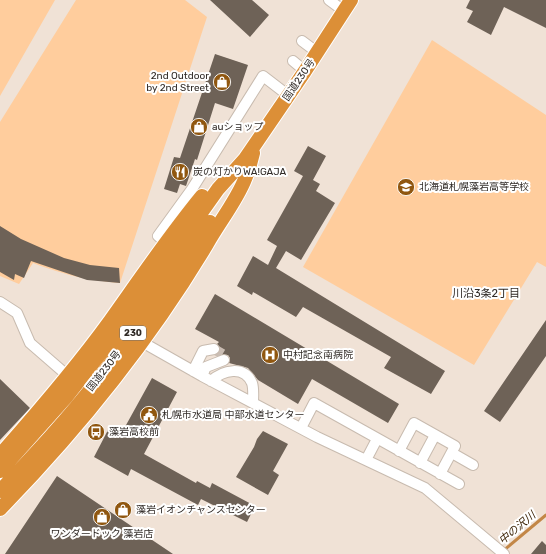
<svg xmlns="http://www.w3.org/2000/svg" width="546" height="554" viewBox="0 0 546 554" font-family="Rubik,'Noto Sans JP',sans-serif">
  <rect width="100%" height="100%" fill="#f0e2d6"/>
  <path fill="#ffcd9d" d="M0,0H55L0,96Z
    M76,0H185L207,17L120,283C86,280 65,275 33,263L19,284L0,276V122Z
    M432,40L546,115V267L537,262L474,365L303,267Z"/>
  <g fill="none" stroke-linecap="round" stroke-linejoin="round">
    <path stroke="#c38747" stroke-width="3" d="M503,551L546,515"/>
  </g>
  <path fill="#6e6257" d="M210,0H252L269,15L250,37Z
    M470,0H546V28L504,7L491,35L467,22L473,11L466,8Z
    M215,54L248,65L233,109L215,103L197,160L195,159L186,186L180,184L177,193L164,189L174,157L180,158Z
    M308,146L326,156L313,180L320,184L316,191L335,203L301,260L286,251L276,268L445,371L431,394L384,368L391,357L303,307L296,317L253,292L252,295L237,286L253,256L268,265L277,246L267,240L303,176L294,171Z
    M0,226L21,239L64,258L90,265L119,268L120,283L87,280L31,261L24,278L15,274L14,280L0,272Z
    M215,294L399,404L388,423L312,379L298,404L258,380L248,368L229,363L230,358L228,355H216L220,351L217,344L219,342L195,329Z
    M546,320V356L500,422L484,411Z
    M152,378L177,392L144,454L196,483L197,481L210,488L212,483L255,506L247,522L201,499L198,505L131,469L128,476L94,457L108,430L120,436Z
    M0,379L30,408L0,440Z
    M263,431L288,444L273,471L279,475L268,495L236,477L254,447L257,439Z
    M57,476L173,554H5Z
    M542,541L546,545V554H531Z"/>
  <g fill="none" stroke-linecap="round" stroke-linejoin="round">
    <path stroke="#cabdb3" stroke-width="10" stroke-dasharray="10 5" stroke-linecap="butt" d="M214,349L224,355V360"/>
    <defs>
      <path id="minor" d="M329,0L344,11
        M302,41L318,53
        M293,61L305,71
        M165,242L158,236L192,189L263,76L289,96
        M0,302L17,313L30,343L68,376
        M142,342L202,376L317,437L425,488L504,554
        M193,371L203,351L214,349
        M202,376L206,367L224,360
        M211,381C223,370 244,365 252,383C254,389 253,397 253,403
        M301,428L314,403L459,484
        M399,451L414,423L455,446L440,474
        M452,453L473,465
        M366,460L377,439
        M420,463L435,435"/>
      <path id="highway" d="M0,455C38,412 76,368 110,321C140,279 169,236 202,196
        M0,471L67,396L108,344L218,189L245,159L305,71L351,0
        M0,491C34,455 68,419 98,380C138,329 173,275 210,222
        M0,509C78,429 149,341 207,244C218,224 237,200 245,179C249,170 251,161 253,153"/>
    </defs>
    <use href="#minor" stroke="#c8bbaf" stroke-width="12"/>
    <use href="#highway" stroke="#fff" stroke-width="16"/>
    <use href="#minor" stroke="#fff" stroke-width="10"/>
    <use href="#highway" stroke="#dc8f37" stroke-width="14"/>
  </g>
  <defs>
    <symbol id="shop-disc" viewBox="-11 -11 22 22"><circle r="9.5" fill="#905710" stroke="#fff"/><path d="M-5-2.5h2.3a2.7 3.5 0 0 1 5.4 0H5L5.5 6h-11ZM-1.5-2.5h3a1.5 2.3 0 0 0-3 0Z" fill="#fff"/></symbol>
    <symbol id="restaurant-disc" viewBox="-11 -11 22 22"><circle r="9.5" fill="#905710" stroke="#fff"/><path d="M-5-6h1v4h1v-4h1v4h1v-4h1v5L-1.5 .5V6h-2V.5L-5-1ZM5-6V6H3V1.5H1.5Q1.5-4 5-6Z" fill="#fff"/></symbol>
    <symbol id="school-disc" viewBox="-11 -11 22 22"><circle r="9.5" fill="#905710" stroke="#fff"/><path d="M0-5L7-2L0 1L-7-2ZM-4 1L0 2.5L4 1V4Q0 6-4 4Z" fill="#fff"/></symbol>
    <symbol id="hospital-disc" viewBox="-11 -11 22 22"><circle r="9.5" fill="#905710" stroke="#fff"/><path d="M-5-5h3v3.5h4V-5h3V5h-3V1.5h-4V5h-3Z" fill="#fff"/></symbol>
    <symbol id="civic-disc" viewBox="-11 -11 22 22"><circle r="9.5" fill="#905710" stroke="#fff"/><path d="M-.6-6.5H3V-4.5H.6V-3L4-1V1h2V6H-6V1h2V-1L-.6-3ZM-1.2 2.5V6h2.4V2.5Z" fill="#fff"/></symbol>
    <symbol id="bus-disc" viewBox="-11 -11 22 22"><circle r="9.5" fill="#905710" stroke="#fff"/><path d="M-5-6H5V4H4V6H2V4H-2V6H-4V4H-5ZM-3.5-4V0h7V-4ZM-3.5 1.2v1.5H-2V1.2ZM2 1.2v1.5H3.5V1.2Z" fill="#fff"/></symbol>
  </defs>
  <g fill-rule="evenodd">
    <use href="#shop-disc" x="212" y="72" width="20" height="20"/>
    <use href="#shop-disc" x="189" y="117" width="20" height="20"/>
    <use href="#restaurant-disc" x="170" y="162" width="20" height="20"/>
    <use href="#school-disc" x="396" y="177" width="20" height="20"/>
    <use href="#hospital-disc" x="260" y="345" width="20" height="20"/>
    <use href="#civic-disc" x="139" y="405" width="20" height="20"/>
    <use href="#bus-disc" x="86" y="422" width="20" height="20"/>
    <use href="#shop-disc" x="113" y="500" width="20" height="20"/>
    <use href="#shop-disc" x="92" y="507" width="20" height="20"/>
  </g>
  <g text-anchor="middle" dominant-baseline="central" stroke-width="4" stroke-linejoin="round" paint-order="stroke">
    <rect fill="#fff" stroke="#6f6b68" stroke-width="1" x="120" y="326" width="26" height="14" rx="3"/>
    <g font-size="9" font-weight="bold" fill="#312b27">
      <text x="133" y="333">230</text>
    </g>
    <g font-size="10" fill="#312b27" stroke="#fff" text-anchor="start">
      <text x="209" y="76" text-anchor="end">2nd Outdoor<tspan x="209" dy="12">by 2nd Street</tspan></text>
      <text x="212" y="127">auショップ</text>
      <text x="193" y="172">炭の灯かりWA!GAJA</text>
      <text x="419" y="187">北海道札幌藻岩高等学校</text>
      <text x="283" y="355">中村記念南病院</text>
      <text x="162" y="415">札幌市水道局 中部水道センター</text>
      <text x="109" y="432">藻岩高校前</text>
      <text x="136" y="510">藻岩イオンチャンスセンター</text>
      <text x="102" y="534" text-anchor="middle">ワンダードック 藻岩店</text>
    </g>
    <g font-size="10" fill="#312b27" stroke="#fff">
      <text transform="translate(299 80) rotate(-56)">国道230号</text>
      <text transform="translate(104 371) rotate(-52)">国道230号</text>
    </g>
    <g font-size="11" fill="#312b27" stroke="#fff">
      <text x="486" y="293">川沿3条2丁目</text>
    </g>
    <g font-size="11" font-style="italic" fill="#3e2508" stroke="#fff">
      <text transform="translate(517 528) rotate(-40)">中の沢川</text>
    </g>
  </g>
</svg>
